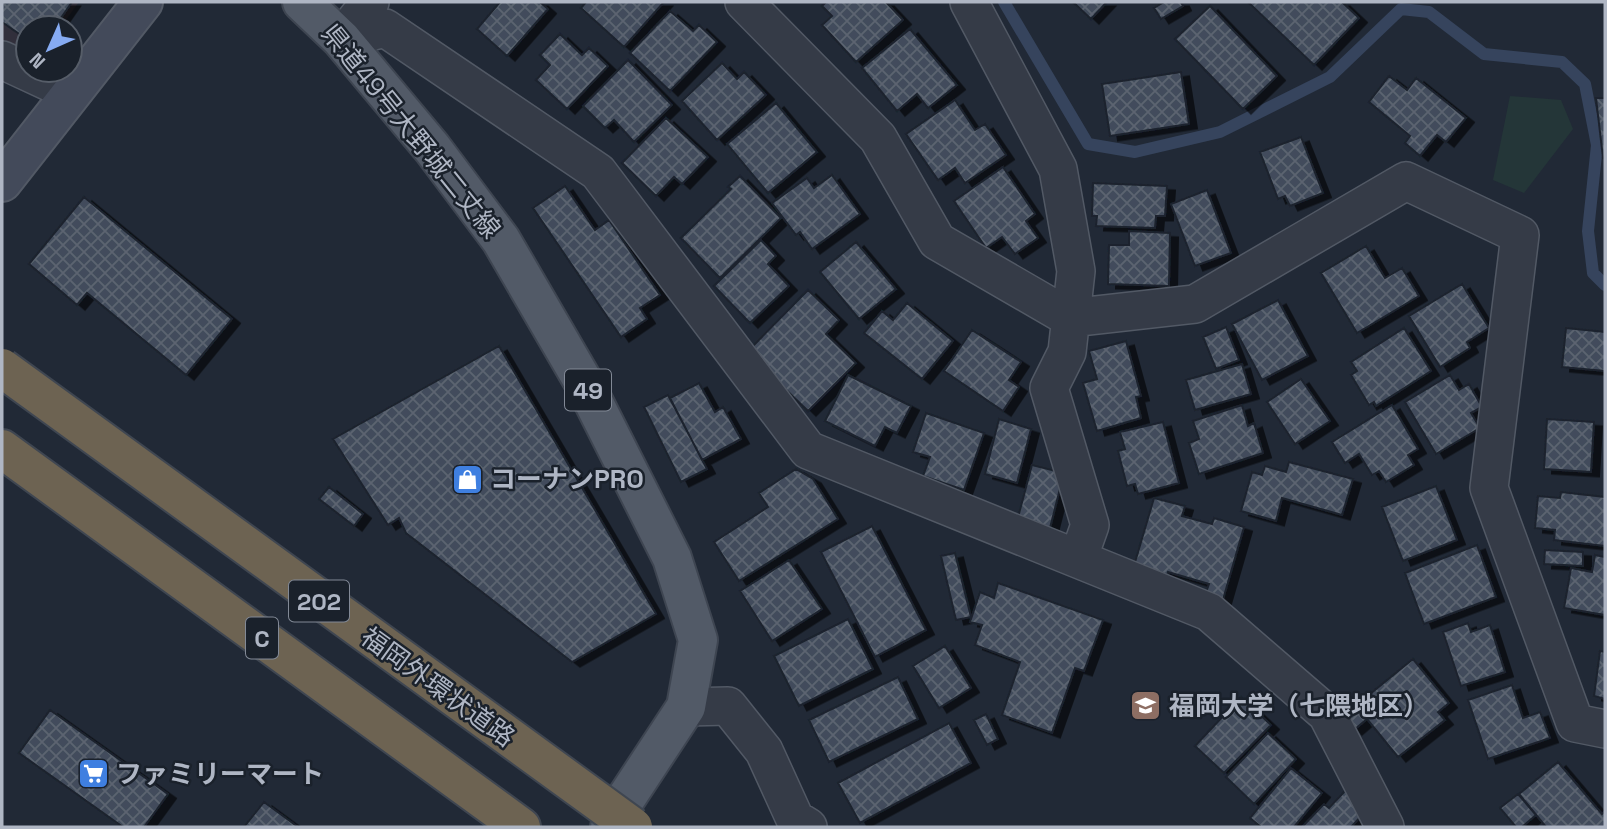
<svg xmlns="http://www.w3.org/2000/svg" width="1607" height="829" viewBox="0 0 1607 829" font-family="'Space Grotesk','Noto Sans JP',sans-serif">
  <defs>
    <pattern id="building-cross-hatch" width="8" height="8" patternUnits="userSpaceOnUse" patternTransform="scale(1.75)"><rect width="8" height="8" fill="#424c5b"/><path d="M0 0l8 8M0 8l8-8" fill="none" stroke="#5b6471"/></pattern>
    <filter id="shadow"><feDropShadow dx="8" dy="4.5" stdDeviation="0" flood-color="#0009"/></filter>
  </defs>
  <rect width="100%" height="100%" fill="#212936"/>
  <path fill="#312f3b" d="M2,2H79L60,28H28V62L2,49Z"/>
  <path fill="#243638" d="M1510,96L1561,100L1573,129L1524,193L1493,180Z"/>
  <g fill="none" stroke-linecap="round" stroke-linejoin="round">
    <path stroke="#36445d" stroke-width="12" d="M1004,2L1088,144L1135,152L1220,132L1330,77L1401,9L1429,12L1484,54L1562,62L1585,84L1597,145L1588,231L1593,273L1605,285"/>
  </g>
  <path fill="url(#building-cross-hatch)" stroke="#1c232d" stroke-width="2" filter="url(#shadow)" d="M2,2H72L54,28H28V40L2,22Z
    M500,2H540L548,9L507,56L477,29Z
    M586,2H664L624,47L581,8Z
    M826,2H886L903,20L856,62L822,25L832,16L822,6Z
    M1073,2H1107L1091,19Z
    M1164,2H1181L1183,6L1161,19L1154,8Z
    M1248,2H1342L1359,18L1314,65Z
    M1210,6L1277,76L1243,109L1175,39Z
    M670,11L693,31L699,25L717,42L670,91L630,53Z
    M910,29L957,85L928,108L917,94L897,111L862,68Z
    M560,34L582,55L589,48L608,66L567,109L536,80L550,65L540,55Z
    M628,60L672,105L634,142L614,120L605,128L583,106Z
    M722,63L737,79L744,72L766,95L717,140L682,101Z
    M1181,72L1189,124L1110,136L1102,84Z
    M1389,76L1407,90L1416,78L1466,118L1446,142L1437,135L1420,156L1405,143L1410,136L1369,102Z
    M1596,98H1605V157L1603,158Z
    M955,100L975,130L985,124L1006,155L965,183L955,168L938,180L906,134Z
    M776,103L817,152L768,193L727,144Z
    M666,118L708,157L682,184L674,177L656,196L622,163Z
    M1301,137L1323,193L1290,206L1285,196L1278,199L1260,152Z
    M1003,167L1035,214L1026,221L1038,238L1015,254L1002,237L986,248L954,201Z
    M832,175L860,214L812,249L800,232L796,235L772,203L807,178L814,188Z
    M740,176L781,218L720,278L681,238L731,189L728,187Z
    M1093,183L1167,186L1165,216H1156L1155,228L1096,226L1097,216H1092Z
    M565,186L595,230L609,220L660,295L640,308L647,319L621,337L533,208Z
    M1207,190L1231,253L1195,266L1171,204Z
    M84,197L232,319L186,375L87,293L77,305L29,264Z
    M1129,231L1170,233L1169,286L1108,284L1109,245H1129Z
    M761,240L776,256L768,264L789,286L750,323L714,286Z
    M856,242L896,289L859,319L820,272Z
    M1366,246L1385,278L1402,268L1419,296L1357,333L1321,273Z
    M1462,284L1489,328L1467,342L1470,348L1440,367L1409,316Z
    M808,290L839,320L826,334L856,363L808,411L747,352Z
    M1278,300L1308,356L1262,380L1232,324Z
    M907,303L953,341L922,379L864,333L882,311L893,320Z
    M1226,327L1239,360L1216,369L1203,337Z
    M1404,328L1431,371L1376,406L1374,402L1369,405L1351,375L1357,371L1351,362Z
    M1566,328L1605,332V371L1562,367Z
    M972,330L1021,362L1009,380L1019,387L1003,411L944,371Z
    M1126,341L1141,396L1136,397L1141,418L1097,431L1083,383L1097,379L1089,351Z
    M499,346L656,614L572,662L406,533L399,518L388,525L333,439Z
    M1242,364L1251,394L1195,410L1186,380Z
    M848,375L911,406L897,433L885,427L875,446L825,421Z
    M1450,375L1459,390L1469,384L1482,407L1471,413L1480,428L1436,454L1405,402Z
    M1301,379L1330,421L1295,444L1267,402Z
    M699,383L715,412L723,407L741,439L702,460L670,398Z
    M668,395L707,469L681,482L644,407Z
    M1242,405L1248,426L1254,423L1263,453L1199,474L1189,443L1199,439L1193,421Z
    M1392,405L1418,449L1408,455L1414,465L1386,482L1379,471L1372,475L1359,454L1345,463L1332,442Z
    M926,413L984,433L964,490L923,476L930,457L913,452Z
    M999,419L1031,429L1017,483L985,474Z
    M1547,419L1594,422L1591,472L1544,469Z
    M1163,422L1179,483L1138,494L1135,484L1127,486L1118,451L1125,449L1120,432Z
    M1289,462L1353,479L1342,515L1282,498L1276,521L1241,511L1252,472L1262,475L1265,466L1286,472Z
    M1032,465L1064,473L1050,528L1017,521Z
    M796,469L813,479L838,519L739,581L714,542L768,507L759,493Z
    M1436,486L1457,540L1403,561L1382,507Z
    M329,487L363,514L354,526L319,499Z
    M1561,492L1605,497V546L1554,540L1555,530L1535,528L1538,496L1560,498Z
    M1154,498L1185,506L1182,516L1212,524L1214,518L1244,527L1222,603L1204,598L1209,584L1168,572L1166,578L1133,569Z
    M872,526L926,630L875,657L821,552Z
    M1477,545L1496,597L1424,624L1405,573Z
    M1545,550L1583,552V566L1544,564Z
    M955,553L971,617L956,620L941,556Z
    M1595,555L1605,557V615L1564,608L1571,568L1592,572Z
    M789,560L822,609L772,641L740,591Z
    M998,583L1103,620L1084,671L1075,668L1052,733L1002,715L1020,662L975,645L982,625L970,622L980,592L994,598Z
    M848,619L873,669L799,706L774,656Z
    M1468,623L1471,632L1490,625L1505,672L1461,686L1443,632Z
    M945,646L971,688L939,708L913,666Z
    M1600,651L1605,652V699L1594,696Z
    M1413,659L1449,703L1438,712L1445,720L1398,757L1367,719L1354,730L1343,716Z
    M898,677L918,719L829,762L809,720Z
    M1512,685L1523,718L1540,712L1550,738L1488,759L1468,700Z
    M1241,697L1271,725L1224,773L1195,746Z
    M50,710L168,794L144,827H123L19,753Z
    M986,714L998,739L987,745L974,720Z
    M949,723L971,763L860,823L838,783Z
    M1268,733L1296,759L1254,804L1226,777Z
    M1558,762L1602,814L1605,811V827H1546L1519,794Z
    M1291,768L1322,793L1294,827H1261L1250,818Z
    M1346,790L1367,810L1351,827H1302L1324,804L1329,808Z
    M1518,794L1536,815L1522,827H1516L1500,808Z
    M264,802L298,827H244Z"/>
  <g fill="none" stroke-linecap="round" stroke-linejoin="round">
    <defs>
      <path id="street" d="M370,2L341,39L385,28L598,172L808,450L1209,612L1327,714L1385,827
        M744,2L878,138L937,241L1070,318L1195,304L1406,181L1520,235L1489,488L1575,723L1605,729
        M969,2L1058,169L1076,271L1067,352L1049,388L1090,525L1078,559
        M2,60L71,92
        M686,707L728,706L764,751L795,819L808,827"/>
      <path id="secondary" d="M2,182L143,2"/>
      <path id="primary" d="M302,2L341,39L432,148L501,240L584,383L672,558L698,640L686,707L615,815L610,827"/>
      <path id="highway" d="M2,449L521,827"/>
    </defs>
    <use href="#street" stroke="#525965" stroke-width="40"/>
    <use href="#secondary" stroke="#525965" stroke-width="42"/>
    <use href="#primary" stroke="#3e4551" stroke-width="42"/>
    <use href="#highway" stroke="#3f4651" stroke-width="42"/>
    <use href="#street" stroke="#353b47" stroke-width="37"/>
    <use href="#secondary" stroke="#434a5a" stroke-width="38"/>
    <use href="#primary" stroke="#525a67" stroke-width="38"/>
    <use href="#highway" stroke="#6d6352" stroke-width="38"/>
    <defs>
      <path id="highway-bridge" d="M2,368L633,827"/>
    </defs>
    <use href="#highway-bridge" stroke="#3f4651" stroke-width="42" stroke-linecap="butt"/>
    <use href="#highway-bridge" stroke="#6d6352" stroke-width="38"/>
  </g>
  <defs>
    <symbol id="shop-square" viewBox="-11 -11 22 22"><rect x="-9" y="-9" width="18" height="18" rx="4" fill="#3f7fe0" stroke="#1a212b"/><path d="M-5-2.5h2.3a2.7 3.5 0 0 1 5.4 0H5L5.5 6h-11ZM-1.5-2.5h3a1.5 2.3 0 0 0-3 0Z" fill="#fff"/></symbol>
    <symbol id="university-square" viewBox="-11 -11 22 22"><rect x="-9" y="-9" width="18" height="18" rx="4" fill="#8d6e63" stroke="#1a212b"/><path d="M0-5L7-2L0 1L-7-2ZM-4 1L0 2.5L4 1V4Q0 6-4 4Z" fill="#fff"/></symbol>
    <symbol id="supermarket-square" viewBox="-11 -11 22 22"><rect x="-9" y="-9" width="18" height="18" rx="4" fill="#3f7fe0" stroke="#1a212b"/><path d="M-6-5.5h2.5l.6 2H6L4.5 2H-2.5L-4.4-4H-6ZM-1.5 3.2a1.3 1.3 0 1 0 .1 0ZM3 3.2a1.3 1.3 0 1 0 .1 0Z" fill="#fff"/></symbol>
  </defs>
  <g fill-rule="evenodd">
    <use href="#shop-square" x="450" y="462" width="35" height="35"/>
    <use href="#university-square" x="1128" y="688" width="35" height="35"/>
    <use href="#supermarket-square" x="76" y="756" width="35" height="35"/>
  </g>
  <g text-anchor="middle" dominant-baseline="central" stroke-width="5" stroke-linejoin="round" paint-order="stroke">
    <g fill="#1a212b" stroke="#828996" stroke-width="2">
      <rect x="565" y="369.5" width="46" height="41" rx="5"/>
      <rect x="289" y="580.5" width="60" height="41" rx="5"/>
      <rect x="246" y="617.5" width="32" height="41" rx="5"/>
    </g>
    <g font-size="24" font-weight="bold" fill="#afb6c4">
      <text x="588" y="390">49</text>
      <text x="319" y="601">202</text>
      <text x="262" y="638">C</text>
    </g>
    <g font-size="26" fill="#afb6c4" stroke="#1a212b">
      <text transform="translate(411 131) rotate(51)">県道49号大野城二丈線</text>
      <text transform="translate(438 687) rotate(36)">福岡外環状道路</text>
    </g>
    <g font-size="26" font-weight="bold" fill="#afb6c4" stroke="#1a212b" text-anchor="start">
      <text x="490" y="479">コーナンPRO</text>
      <text x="1169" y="706">福岡大学（七隈地区）</text>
      <text x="116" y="774">ファミリーマート</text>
    </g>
  </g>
  <rect width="1607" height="829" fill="none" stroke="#afb6c4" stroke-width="7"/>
  <g transform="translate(49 49) rotate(225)"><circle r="33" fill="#1a212b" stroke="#565d68" stroke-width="2"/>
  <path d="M0-5L12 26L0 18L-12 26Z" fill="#86abf2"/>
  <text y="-10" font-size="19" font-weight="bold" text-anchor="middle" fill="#afb6c4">N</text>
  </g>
</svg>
